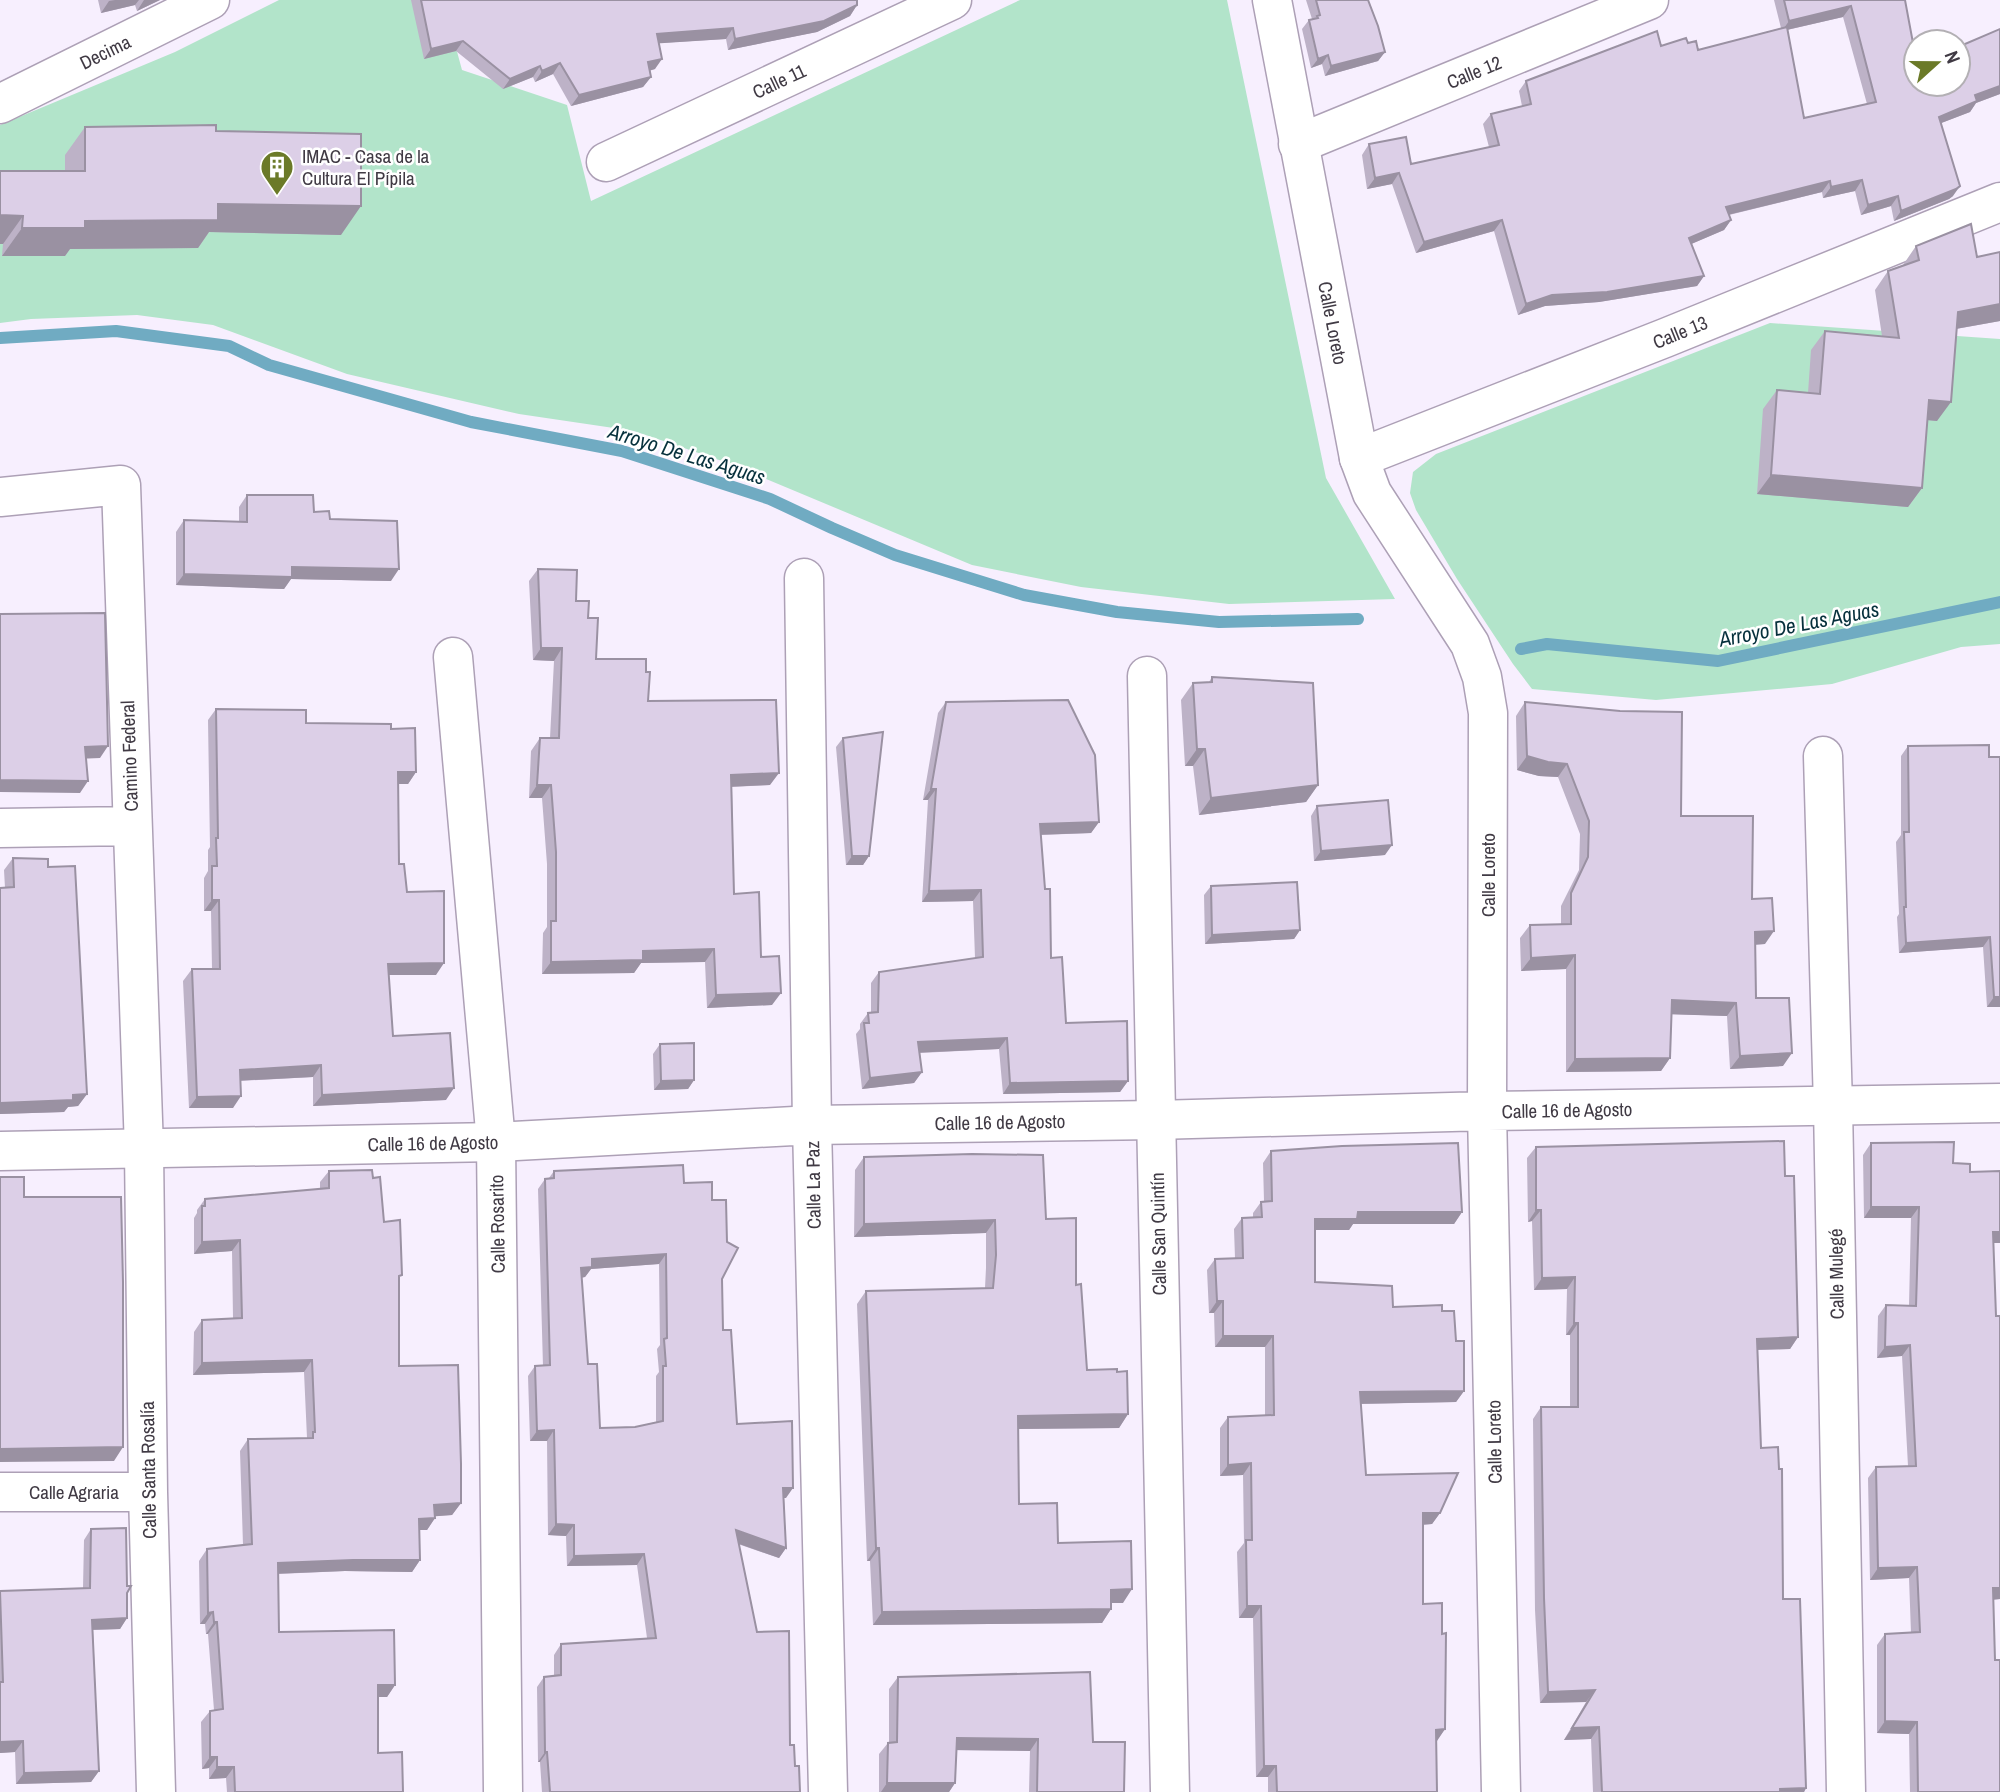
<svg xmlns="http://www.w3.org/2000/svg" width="2000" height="1792" viewBox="0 0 2000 1792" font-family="'Archivo Narrow',sans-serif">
  <rect width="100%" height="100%" fill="#f7effe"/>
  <path fill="#b2e4ca" d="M279,0H443L462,70L567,105L591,201L1020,0H1227L1326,478L1395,599L1229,604L1081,587L972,565L728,463L634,431L519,414L347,374L213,325L137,315L31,319L0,323V125L175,52Z
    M1770,323L2000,339V644L1961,647L1832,684L1656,700L1532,689L1513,664L1457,579L1416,510L1410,493L1413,472L1436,454Z"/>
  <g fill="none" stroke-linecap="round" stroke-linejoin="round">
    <path stroke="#70abc2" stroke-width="12" d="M0,338L116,331L229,346L269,365L471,422L622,451L770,499L832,528L895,555L1024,595L1117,612L1219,622L1358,619
      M1521,649L1547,644L1718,661L2000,602"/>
    <defs>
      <path id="minor" d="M0,104L210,0
        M1298,144L1649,0
        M606,162L952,0
        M1359,458L1665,338L2000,202
        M0,497L121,485L144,1149L148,1492L156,1792
        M804,578L812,1125
        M453,657L496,1142L503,1792
        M1147,676L1170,1792
        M1823,756L1833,1106L1846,1792
        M0,828L131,826
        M0,1492H148"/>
      <path id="tertiary" d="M1272,0L1359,458L1372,493L1470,644L1482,677L1488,713L1487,1111L1501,1792
        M812,1125L828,1792
        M0,1151L496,1142L812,1125L1156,1120L1487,1111L2000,1103"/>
    </defs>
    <use href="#minor" stroke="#ada0b6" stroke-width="41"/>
    <use href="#tertiary" stroke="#ada0b6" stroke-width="41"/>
    <use href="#minor" stroke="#fff" stroke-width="38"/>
    <use href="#tertiary" stroke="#fff" stroke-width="38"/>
  </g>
  <path fill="#bdb2c7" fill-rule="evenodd" d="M98,0H160L137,11L135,5L101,13Z
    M411,0H857V5L850,16L817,32L728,50L726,39L659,43L655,69L649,71L651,77L643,87L571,106L553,74L535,82L533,77L503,89L456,51L424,59Z
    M1306,0H1368L1385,52L1378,61L1325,76L1322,64L1311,68L1302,29L1309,20L1312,19Z
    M1774,0H1905L1916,84L2000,29V94L1976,103L1970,112L1941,123L1953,196L1949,199L1894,221L1891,206L1861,215L1855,191L1823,198L1822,192L1729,215L1731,220L1724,230L1691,244L1704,276L1697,286L1599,302L1545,306L1518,315L1494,231L1416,253L1392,184L1367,189L1362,155L1369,144L1411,164L1489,147L1483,124L1491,114L1522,106L1519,91L1526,81L1661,46L1688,43L1698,50L1781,28ZM1843,17L1867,104L1804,118L1787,30Z
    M85,127L216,131L341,235L209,232L198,248L70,249L65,256H2L3,244H0V171H65V155Z
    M1916,246L1977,257L2000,252V321L1956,329L1937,421L1927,420L1922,488L1908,507L1757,494L1763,409L1777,390L1808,393L1811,350L1825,331L1882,336L1875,290L1888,271L1903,265Z
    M247,495L314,512L330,519L391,581L291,579L284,589L176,585V532L184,520L239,522V507Z
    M538,569L576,601L588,618L596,659L646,672L648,701L770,785L732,787L734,894L761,957L772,1005L707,1008L705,962L641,963L634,973L542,974L543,933L547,927V864L542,798H529L531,751L540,738H550L554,661L533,660L529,581Z
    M1212,677L1318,785L1306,802L1199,815L1193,766H1185L1181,700L1193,683L1209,682Z
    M946,702L1099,822L1091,833L1041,835L1051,958L1066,1023L1128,1081L1120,1092L1003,1094L999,1049L920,1053L922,1072L914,1083L862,1089L856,1034L860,1029V1024L868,1013H871V983L879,972L975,958L973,901L922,902L928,800H923L938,713Z
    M1525,702L1681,816L1752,899L1765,944L1755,945L1756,998L1783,1066L1730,1069L1727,1016L1671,1014L1670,1058L1661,1071L1566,1072V969L1521,971L1520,938L1530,925L1561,924V906L1579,870L1580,834L1558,777L1539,776L1517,770L1516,716Z
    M216,709L306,723L391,729L416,772L408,784H398L399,864L407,892L436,975H389L393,1036L446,1100L313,1106V1077L240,1081L233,1108H189L183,981L192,969H212L211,911H204V878L208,871V850L210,847L208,720Z
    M843,738L869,856L863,865H846L836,747Z
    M1989,745L2000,1007H1987L1983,947L1899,953L1897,917L1899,914L1896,842L1901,835V756L1908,746Z
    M1317,806L1385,855L1314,861L1311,816Z
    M13,858L48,867L87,1094L78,1106L68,1107L64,1112L0,1114V888H5L4,870Z
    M1211,886L1300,930L1294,939L1205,944L1204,895Z
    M660,1044L694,1080L688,1089L654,1090L653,1054Z
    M1871,1143L1953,1163L1970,1172L2000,1171V1243H1993L1996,1316H2000V1599L1993,1600L2000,1792H1910L1909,1734L1877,1733V1645L1885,1634L1911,1633L1909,1578L1870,1580L1868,1478L1876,1467L1908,1466L1902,1356L1877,1358L1878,1316L1886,1305L1909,1306L1911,1218H1864L1863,1155Z
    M1536,1147L1785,1176L1798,1337L1790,1349L1758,1350L1761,1448L1783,1599L1806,1788L1804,1792H1593L1591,1739L1564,1740L1586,1702L1540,1703L1535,1610L1533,1419L1541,1407H1570V1335H1566L1567,1289L1534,1290L1532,1221L1528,1222L1527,1158Z
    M1271,1151L1462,1212L1454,1224H1353L1349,1230H1315V1282L1393,1307L1442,1311L1456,1341L1464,1391L1456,1402L1361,1404L1366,1475L1440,1513L1432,1524L1423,1525V1604L1442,1634L1445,1729L1436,1741L1437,1792H1268V1777H1256L1253,1618H1239L1237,1552L1244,1543L1243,1475L1220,1476V1428L1228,1417L1265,1415V1347H1215L1214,1313H1209L1207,1270L1215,1259L1235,1258L1234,1229L1242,1218L1253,1217V1213L1261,1202L1264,1201L1263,1163Z
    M864,1157L1046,1219L1076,1285L1087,1370L1117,1372L1128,1414L1119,1428L1018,1429L1019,1504L1058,1543L1123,1603H1111V1609L1102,1623L873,1625L870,1561H867L857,1304L866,1291L985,1288L986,1268V1233L854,1237L855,1170Z
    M329,1171L373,1178L399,1280V1366L461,1503L452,1515L435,1516V1518L427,1530H419L420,1560L412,1572L345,1571L278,1574L279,1632L395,1685L387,1697H378V1753L403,1792H227L226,1778L209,1779V1768L202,1769L201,1722L210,1711L214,1710L208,1634H206L205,1624H200L199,1561L207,1549L243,1545L240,1451L248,1439L307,1438L304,1372L193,1375L194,1332L202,1320L233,1318L232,1251L194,1254V1218L197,1213V1210L205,1199L320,1189V1182Z
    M554,1171L684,1183L712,1200L722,1279L723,1330L737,1424L786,1498H784L786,1548L779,1558L738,1544L757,1632L790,1745L800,1792H542L540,1762H538L537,1687L544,1677L554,1676V1655L561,1644L647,1638L637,1565L567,1566L566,1536L548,1535L547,1441H530L528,1376L535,1366H543L538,1189L545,1179L549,1178ZM659,1264L660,1345L657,1349L659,1372L656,1376V1422L635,1427L600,1428L588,1364L582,1278L585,1277L591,1269Z
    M91,1529L127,1593V1618L120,1629L93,1630L99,1771L91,1782L16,1784L15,1752L0,1753V1591L83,1588L84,1540Z
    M898,1677L1093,1742L1124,1792H1029L1030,1751L956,1750L955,1783L949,1792H879V1754L888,1743H889V1689Z"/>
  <path fill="#9a91a2" d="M115,0H139L135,5L101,13L109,1Z
    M144,0H160L137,11Z
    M857,5L850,16L817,32L728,50L735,39Z
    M1851,6L1843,17L1782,31L1789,21Z
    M733,28L726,39L649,44L657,34Z
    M463,41L456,51L424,59L431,49Z
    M1385,52L1378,61L1325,76L1331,66Z
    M1328,55L1322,64L1311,68L1318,59Z
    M662,59L655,69L640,73L648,62Z
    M560,63L553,74L535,82L542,71Z
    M540,66L533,77L503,89L510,79Z
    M651,77L643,87L571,106L579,95Z
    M2000,86V94L1976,103L1970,112L1931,127L1939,117L1975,95Z
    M1399,173L1392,184L1367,189L1375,178Z
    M1862,180L1855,191L1823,198L1831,187Z
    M1830,181L1822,192L1719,217L1726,207Z
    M1960,186L1953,196L1949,199L1894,221L1901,211Z
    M1898,196L1891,206L1861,215L1868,205Z
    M218,204L361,206L341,235L209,232L198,248L70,249L65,256H2L22,228L85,221Z
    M0,215L23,216L3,244H0Z
    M1502,220L1494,231L1416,253L1424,242Z
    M1731,220L1724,230L1682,248L1689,238Z
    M1704,276L1697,286L1599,302L1545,306L1518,315L1526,304L1552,295Z
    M2000,304V321L1944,331L1958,312Z
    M1929,400L1951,402L1937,421L1916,419Z
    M1771,475L1922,488L1908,507L1757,494Z
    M292,567L399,569L391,581L291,579L284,589L176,585L184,574Z
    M541,648H562L554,661L533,660Z
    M108,746L100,758L76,759L85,747Z
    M1197,749H1205L1193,766H1185Z
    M1527,756L1567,764L1558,777L1539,776L1517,770Z
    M398,772H416L408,784H390Z
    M779,773L770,785L723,787L731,775Z
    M0,780L88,781L80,793L0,792Z
    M537,785H551L542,798H529Z
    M1318,785L1306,802L1199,815L1211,798Z
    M931,789H936L928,800H923Z
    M1099,822L1091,833L1032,835L1040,824Z
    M1392,845L1385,855L1314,861L1321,851Z
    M852,856H869L863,865H846Z
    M981,890L973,901L922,902L929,891Z
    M212,900H219L211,911H204Z
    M1300,930L1294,939L1205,944L1212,935Z
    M1774,931L1765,944L1746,945L1755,932Z
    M1990,937L1983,947L1899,953L1906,943Z
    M714,949L705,962L641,963L634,973L542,974L551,962L643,951Z
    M1575,955L1566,969L1521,971L1531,958Z
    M444,963L436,975H380L388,964Z
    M781,993L772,1005L707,1008L716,995Z
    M1994,997H2000V1007H1987Z
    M1672,1000L1736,1003L1727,1016L1662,1014Z
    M1007,1038L999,1049L910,1053L918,1042Z
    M1792,1053L1783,1066L1730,1069L1740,1056Z
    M1670,1058L1661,1071L1566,1072L1575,1059Z
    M321,1065L313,1077L232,1081L240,1070Z
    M922,1072L914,1083L862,1089L870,1078Z
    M694,1080L688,1089L654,1090L661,1081Z
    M1128,1081L1120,1092L1003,1094L1010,1083Z
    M454,1088L446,1100L313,1106L322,1095Z
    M87,1094L78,1106L68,1107L64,1112L0,1114V1103Z
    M241,1096L233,1108H189L197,1097Z
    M1871,1207H1919L1911,1218H1864Z
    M1536,1210H1541L1532,1221L1528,1222Z
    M1358,1212H1462L1454,1224H1353L1349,1230H1307L1315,1219Z
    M995,1220L986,1233L854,1237L864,1224Z
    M1993,1232H2000V1243H1985Z
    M240,1240L232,1251L194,1254L202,1242Z
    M666,1254L659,1264L591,1269L585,1277L574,1278L581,1268L592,1259Z
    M1575,1277L1567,1289L1534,1290L1542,1278Z
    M1217,1301H1223L1214,1313H1209Z
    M1574,1323H1578L1570,1335H1566Z
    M1223,1336H1273L1265,1347H1215Z
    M1798,1337L1790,1349L1749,1350L1757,1339Z
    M1910,1345L1902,1356L1877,1358L1885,1347Z
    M312,1360L304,1372L193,1375L202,1363Z
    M1464,1391L1456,1402L1352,1404L1360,1392Z
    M1128,1414L1119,1428L1009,1429L1018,1416Z
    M554,1430L547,1441H530L537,1431Z
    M123,1447L114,1461L0,1462V1449Z
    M1251,1463L1243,1475L1220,1476L1228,1465Z
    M783,1488H793L786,1498H776Z
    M461,1503L452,1515L426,1517L434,1505Z
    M1423,1513H1440L1432,1524L1415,1525Z
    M435,1518L427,1530H411L419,1519Z
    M556,1524L574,1525L566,1536L548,1535Z
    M736,1530L786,1548L779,1558L728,1540Z
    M876,1548H879L870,1561H867Z
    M644,1554L637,1565L567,1566L574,1556Z
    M353,1560H420L412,1572L345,1571L270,1574L278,1563Z
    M1917,1567L1909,1578L1870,1580L1878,1568Z
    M1993,1588H2000V1599L1985,1600Z
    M1132,1589L1123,1603H1102L1111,1590Z
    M1247,1606H1261L1253,1618H1239Z
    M1111,1609L1102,1623L873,1625L882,1612Z
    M213,1612L205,1624H200L208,1613Z
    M127,1618L120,1629L85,1630L92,1620Z
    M214,1622H217L208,1634H206Z
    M378,1685H395L387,1697H369Z
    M1595,1690L1586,1702L1540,1703L1548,1692Z
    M1885,1721L1917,1722L1909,1734L1877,1733Z
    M1599,1727L1591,1739L1564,1740L1572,1728Z
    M1445,1729L1437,1741H1428L1436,1730Z
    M957,1738L1038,1739L1030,1751L948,1750Z
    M23,1741L15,1752L0,1753V1742Z
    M545,1752H547L540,1762H538Z
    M210,1757H217L209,1768L202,1769Z
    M1264,1766H1276L1268,1777H1256Z
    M217,1767H234L226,1778L209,1779Z
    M99,1771L91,1782L16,1784L24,1773Z
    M887,1783H955L949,1792H881Z
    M1806,1788L1804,1792H1779L1780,1789Z"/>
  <path fill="#dccfe7" stroke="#9a91a2" stroke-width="2" fill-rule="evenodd" d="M421,0H857V5L824,21L735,39L733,28L657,34L662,59L648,62L651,77L579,95L560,63L542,71L540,66L510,79L463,41L431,49Z
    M1316,0H1368L1378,26L1385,52L1331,66L1328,55L1318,59L1309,20L1318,18L1317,16L1320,15Z
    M1784,0H1905L1916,59V84H1958V47L2000,29V86L1975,95L1977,101L1939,117L1960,186L1956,189L1901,211L1898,196L1868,205L1862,180L1831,187L1830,181L1726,207L1731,220L1689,238L1704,276L1607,292L1552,295L1526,304L1502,220L1424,242L1399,173L1375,178L1369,144L1406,137L1411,164L1499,145L1491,114L1531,104L1526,81L1657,31L1661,46L1686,38L1688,43L1696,41L1698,50L1787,27L1804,118L1876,102L1851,6L1789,21Z
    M216,125V131L361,134V206L218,204V220L85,221V228H22L23,216L0,215V171H85V127Z
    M1971,224L1977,257L2000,252V304L1958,312L1951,402L1929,400L1922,488L1771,475L1777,390L1820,394L1825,331L1899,338L1888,271L1919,260L1916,246Z
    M247,495H313L314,512L329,511L330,519L397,521L399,569L292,567V577L184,574V520L247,522Z
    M538,569L577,570L576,601H589L588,618H598L596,659H646V672H650L648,701L776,700L779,773L731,775L734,894L759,892L761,957L779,956L781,993L716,995L714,949L643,951V960L551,962V921H556V852L551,785H537L540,738H559L562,648H541Z
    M105,613L108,746L85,747L88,781L0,780V614Z
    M1212,677L1313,683L1318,785L1211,798L1205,749H1197L1193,683L1212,682Z
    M1068,700L1095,755L1099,822L1040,824L1045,889H1050L1051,958L1062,957L1066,1023L1127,1021L1128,1081L1010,1083L1007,1038L918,1042L922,1072L870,1078L864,1023H869L868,1013L878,1012L879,972L983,957L981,890L929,891L936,789H931L946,702Z
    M1525,702L1620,711L1682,712L1681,816H1753L1752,899L1772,898L1774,931L1755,932L1756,998H1789L1792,1053L1740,1056L1736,1003L1672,1000L1670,1058L1575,1059V955L1531,958L1530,925L1571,924V893L1588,857L1589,821L1567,764L1548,762L1527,756Z
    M216,709L306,710V723L391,724V729L415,728L416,772H398L399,864H404L407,892L444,891V963L388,964L393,1036L450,1033L454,1088L322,1095L321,1065L240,1070L241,1096L197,1097L192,969H220L219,900H212V866H217L216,838H218Z
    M883,732L869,856H852L843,738Z
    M1989,745V757H2000V997H1994L1990,937L1906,943L1904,907H1906L1904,832H1909L1908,746Z
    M1388,800L1392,845L1321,851L1317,806Z
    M13,858L48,859V867L75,866L87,1094L73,1095V1100L0,1103V888L14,887Z
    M1297,882L1300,930L1212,935L1211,886Z
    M694,1043V1080L661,1081L660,1044Z
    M1784,1141L1785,1176H1794L1798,1337L1757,1339L1761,1448L1778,1447L1779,1469H1782L1783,1599H1800L1806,1788L1780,1789V1792H1602L1599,1727L1572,1728L1595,1690L1548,1692L1544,1598L1541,1407H1578V1323H1574L1575,1277L1542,1278L1541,1210H1536V1147Z
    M1954,1142L1953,1163L1970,1164V1172L2000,1171V1232H1993L1996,1316H2000V1588H1993L1995,1660H2000V1792H1918L1917,1722L1885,1721V1634L1920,1632L1917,1567L1878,1568L1876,1467L1916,1466L1910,1345L1885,1347L1886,1305L1916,1306L1919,1207H1871V1143Z
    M1458,1143L1462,1212H1358L1357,1219H1315V1282L1392,1286L1393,1307L1442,1305V1311H1454L1456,1341H1464V1391L1360,1392L1366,1475L1458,1473L1440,1513H1423V1604L1442,1603V1634L1446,1633L1445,1729L1436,1730L1437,1792H1277L1276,1766H1264L1261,1606H1247L1246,1540H1252L1251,1463L1228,1465V1417L1274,1415L1273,1336H1223V1301H1217L1215,1259L1243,1258L1242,1218L1262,1217L1261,1202L1272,1201L1271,1151L1342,1146Z
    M972,1154L1043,1155L1046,1219L1076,1218V1285L1081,1284L1087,1370L1117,1369V1372L1127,1371L1128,1414L1018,1416L1019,1504L1057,1503L1058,1543L1131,1541L1132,1589L1111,1590V1609L882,1612L879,1548H876L866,1291L993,1288L996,1255L995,1220L864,1224V1157Z
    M683,1165L684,1183L712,1182V1200H726L727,1242L738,1248L722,1279L723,1330H731L737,1424L792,1421L793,1488H783L786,1548L736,1530L757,1632L789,1631L790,1745H794L795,1766H799L800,1792H550L547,1752H545L544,1677L561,1675V1644L656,1638L644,1554L574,1556V1525L556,1524L554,1430L537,1431L535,1366L550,1365L545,1179L554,1178V1171ZM666,1254L667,1338L664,1339L666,1366H663V1421L635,1427L600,1428L597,1364H588L581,1268L592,1267V1259Z
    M372,1170L373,1178L380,1177L384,1222L400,1220L402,1275L399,1276V1366L458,1365L461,1464V1503L434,1505L435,1518L419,1519L420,1560H353L278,1563L279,1632L394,1630L395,1685H378V1753L402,1752L403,1792H235L234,1767H217V1757H210V1711L223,1709L217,1622H214L213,1612L208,1613L207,1549L252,1544L248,1439L313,1438V1432H315L312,1360L202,1363V1320L242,1318L240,1240L202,1242V1206H205V1199L329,1188V1171Z
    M0,1177H24V1197H121L123,1282V1447L0,1449Z
    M126,1528L127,1586H131L127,1593V1618L92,1620L99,1771L24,1773L23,1741L0,1742V1682H3L0,1591L90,1588L91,1529Z
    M1090,1672L1093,1742H1125L1124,1792H1037L1038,1739L957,1738L955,1783H887L888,1743L897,1742L898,1677Z"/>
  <defs>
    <symbol id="building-pin" viewBox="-11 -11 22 30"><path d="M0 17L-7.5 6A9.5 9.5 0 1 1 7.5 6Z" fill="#6b7a28" stroke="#fff"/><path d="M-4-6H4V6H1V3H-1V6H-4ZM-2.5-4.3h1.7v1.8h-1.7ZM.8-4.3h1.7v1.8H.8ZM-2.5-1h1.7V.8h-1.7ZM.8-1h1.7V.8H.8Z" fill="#fff"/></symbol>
  </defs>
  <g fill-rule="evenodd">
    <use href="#building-pin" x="258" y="148" width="38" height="52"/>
  </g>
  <g text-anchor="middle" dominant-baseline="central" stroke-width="5" stroke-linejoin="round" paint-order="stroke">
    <g font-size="19" fill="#403a44" stroke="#fff">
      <text transform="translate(105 52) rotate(-26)">Decima</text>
      <text transform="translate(1474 72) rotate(-22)">Calle 12</text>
      <text transform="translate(779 81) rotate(-25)">Calle 11</text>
      <text transform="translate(1333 323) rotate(79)">Calle Loreto</text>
      <text transform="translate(1680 332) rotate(-22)">Calle 13</text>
      <text transform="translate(129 756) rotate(-92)">Camino Federal</text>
      <text transform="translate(1488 875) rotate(-90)">Calle Loreto</text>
      <text transform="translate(1567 1110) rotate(-1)">Calle 16 de Agosto</text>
      <text transform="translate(1000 1122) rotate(-1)">Calle 16 de Agosto</text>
      <text transform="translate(433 1143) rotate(-1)">Calle 16 de Agosto</text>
      <text transform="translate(813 1185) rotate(-91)">Calle La Paz</text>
      <text transform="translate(497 1224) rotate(-91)">Calle Rosarito</text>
      <text transform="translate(1158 1234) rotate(-91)">Calle San Quintín</text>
      <text transform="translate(1836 1274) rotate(-91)">Calle Mulegé</text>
      <text transform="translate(1494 1442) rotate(-91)">Calle Loreto</text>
      <text transform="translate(148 1470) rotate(-91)">Calle Santa Rosalía</text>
      <text x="74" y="1492">Calle Agraria</text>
    </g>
    <g font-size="19" fill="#403a44" stroke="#fff" text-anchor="start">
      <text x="302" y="156">IMAC - Casa de la<tspan x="302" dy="22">Cultura El Pípila</tspan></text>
    </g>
    <g font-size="21" font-style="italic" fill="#06303c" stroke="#fff">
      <text transform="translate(687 454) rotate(17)">Arroyo De Las Aguas</text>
      <text transform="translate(1799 624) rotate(-11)">Arroyo De Las Aguas</text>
    </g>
  </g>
  <g transform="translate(1937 63) rotate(69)"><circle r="33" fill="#ffffff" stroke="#b3b0b4" stroke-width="2"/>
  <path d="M0-5L12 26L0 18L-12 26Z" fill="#6b7a28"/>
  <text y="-10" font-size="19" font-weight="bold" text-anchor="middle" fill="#403a44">N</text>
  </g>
</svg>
